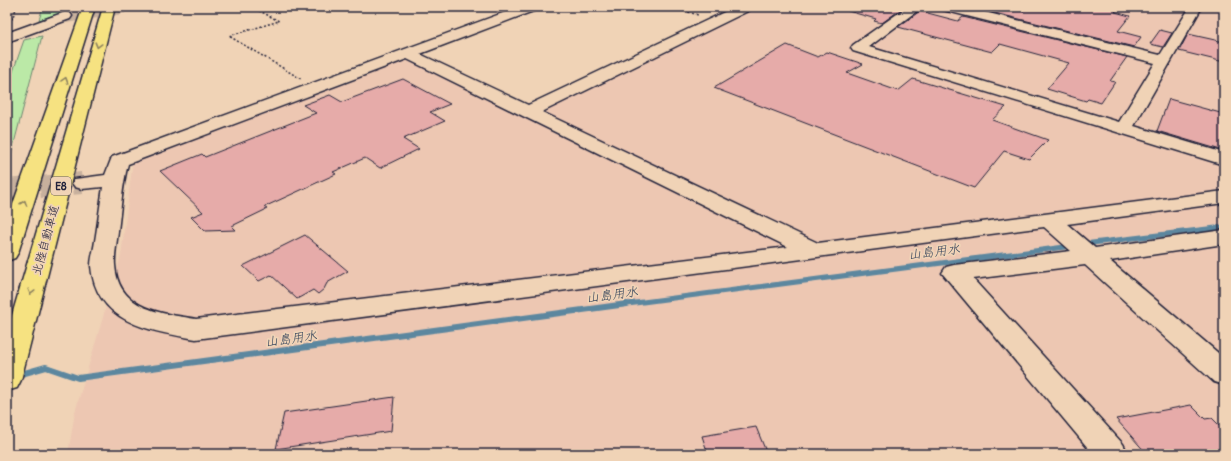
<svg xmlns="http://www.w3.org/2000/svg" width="1231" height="461" viewBox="0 0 1231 461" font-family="Pangolin,'Klee One',sans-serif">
  <rect width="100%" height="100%" fill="#f0d3b6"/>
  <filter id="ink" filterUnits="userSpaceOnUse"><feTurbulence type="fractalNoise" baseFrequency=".025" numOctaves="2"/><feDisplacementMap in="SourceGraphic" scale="8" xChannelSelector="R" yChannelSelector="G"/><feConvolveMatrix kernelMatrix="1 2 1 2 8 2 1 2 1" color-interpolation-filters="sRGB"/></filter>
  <g filter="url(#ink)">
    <path fill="#edc7b2" d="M752,7H937L963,13L972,7H1209L1224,12V454H68L75,412L121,256L133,160L407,59L529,118Z"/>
    <path fill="#bbe9a7" stroke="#6e8671" d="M43,7H73L72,10L39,20Z
      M42,36L7,170V89L24,40Z"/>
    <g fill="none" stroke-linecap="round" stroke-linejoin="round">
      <path stroke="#5b879f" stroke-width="5" d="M1084,244L1224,227
        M620,305L1072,246"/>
      <path stroke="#5b879f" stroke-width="6" d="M7,378L46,367L78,378L627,304"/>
    </g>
    <path fill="#e6aba9" stroke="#22223b" d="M848,7H904L882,23L874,21L876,19L848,11Z
      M975,7H1007L1024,11L1025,7H1120L1115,12L1130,16L1118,31L1141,37L1134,47L974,8Z
      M920,11L958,21L963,17L1127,57L1110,81L1115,82L1101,103L1088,99L1086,101L1047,89L1069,63L1000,44L992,52L898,27Z
      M1160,30L1172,33L1163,47L1150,44Z
      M1188,34L1224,42V62L1179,51Z
      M787,45L818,57L827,52L863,64L847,73L898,91L913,79L1006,107L992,120L1048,140L1029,159L1004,151L974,188L714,88Z
      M403,79L450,104L430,112L445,121L403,139L419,149L380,168L365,158L333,172L336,174L264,207L267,209L232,226L236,230L205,231L191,217L203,212L160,171L202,154L205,157L316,113L303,105L330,95L342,102Z
      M1169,99L1224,114V151L1157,131Z
      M305,235L348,271L327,283L324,289L318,294L313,290L297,299L271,275L259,281L243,266Z
      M394,397L391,431L276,449L284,413Z
      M1191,405L1205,419L1212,418L1224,430V454H1147L1116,419Z
      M756,427L767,454H708L702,436Z"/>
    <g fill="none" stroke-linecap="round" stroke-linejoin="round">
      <path stroke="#c7b09d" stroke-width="14" stroke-dasharray="14 7" stroke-linecap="butt" d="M65,16L123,7"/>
      <path stroke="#c7b09d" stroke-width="22" stroke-dasharray="22 11" stroke-linecap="butt" d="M7,190L82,183"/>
      <defs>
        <path id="minor" d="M117,7H130L124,11L118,10Z
          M519,7H537L536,10L420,54L528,105L735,7H751L750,10L542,112L818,243L1224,191V203L1067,224L1095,248L1224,230V244L1110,261L1224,358V385L1214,382L1085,265L973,279L1123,444L1128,454H1093L942,273L946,267L954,265L1071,251L1044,227L196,339C150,331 96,323 91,266C91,258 94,249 95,241C98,223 100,205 103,187L82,189L75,187L72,183L75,179L105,175L112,157ZM407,59L788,247L196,319C161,313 118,310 115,265C114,255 117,242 118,231C121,209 122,186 128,164Z
          M907,7H922L869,47L1119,122L1155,63L943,10L942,7H964L1160,55L1190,7H1202L1134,126L1224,153V165L853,51L851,48L853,45Z
          M65,12L70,13L72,16L70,19L7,42V33Z"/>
        <path id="highway" d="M83,7H95L18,253L15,258L7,261V221Z
          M103,7H115L21,380L17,388L7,391V332Z"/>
      </defs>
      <use href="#minor" stroke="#22223b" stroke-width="3"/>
      <use href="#highway" stroke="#22223b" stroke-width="3"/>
      <path stroke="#22223b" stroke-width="1.5" stroke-dasharray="2 2" stroke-linecap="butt" d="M252,7L279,21L229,36L301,79
        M673,7L698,15
        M10,23L17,7"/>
      <use href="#minor" fill="#f0d3b6" fill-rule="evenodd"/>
      <use href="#highway" fill="#f6e281" fill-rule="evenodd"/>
    </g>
    <defs><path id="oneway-chevron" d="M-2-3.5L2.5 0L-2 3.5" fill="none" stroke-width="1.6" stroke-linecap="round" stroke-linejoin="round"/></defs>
    <g stroke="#8c825e">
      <use href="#oneway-chevron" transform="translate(98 45) rotate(105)"/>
      <use href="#oneway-chevron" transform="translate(65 80) rotate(-72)"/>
      <use href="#oneway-chevron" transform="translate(24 203) rotate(-71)"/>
      <use href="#oneway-chevron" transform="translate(31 292) rotate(105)"/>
    </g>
  </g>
  <g text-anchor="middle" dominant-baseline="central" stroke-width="3.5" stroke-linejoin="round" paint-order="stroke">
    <rect fill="#f0d3b6" stroke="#605760" stroke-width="1" x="51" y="177" width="20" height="18" rx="3"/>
    <g font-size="11" font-weight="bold" fill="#22223b">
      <text x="61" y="186">E8</text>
    </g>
    <g font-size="12" fill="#22223b" stroke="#f0d3b6">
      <text transform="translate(46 240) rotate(-75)">北陸自動車道</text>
    </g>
    <g font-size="13" font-style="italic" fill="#35445c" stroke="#f0d3b6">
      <text transform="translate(934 252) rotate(-7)">山島用水</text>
      <text transform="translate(612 295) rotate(-8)">山島用水</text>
      <text transform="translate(291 339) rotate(-8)">山島用水</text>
    </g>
  </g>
  <rect width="1231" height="461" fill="none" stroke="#f0d3b6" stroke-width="24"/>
  <rect x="12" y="12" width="1207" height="437" fill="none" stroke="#22223b" stroke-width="1.5" filter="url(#ink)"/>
</svg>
